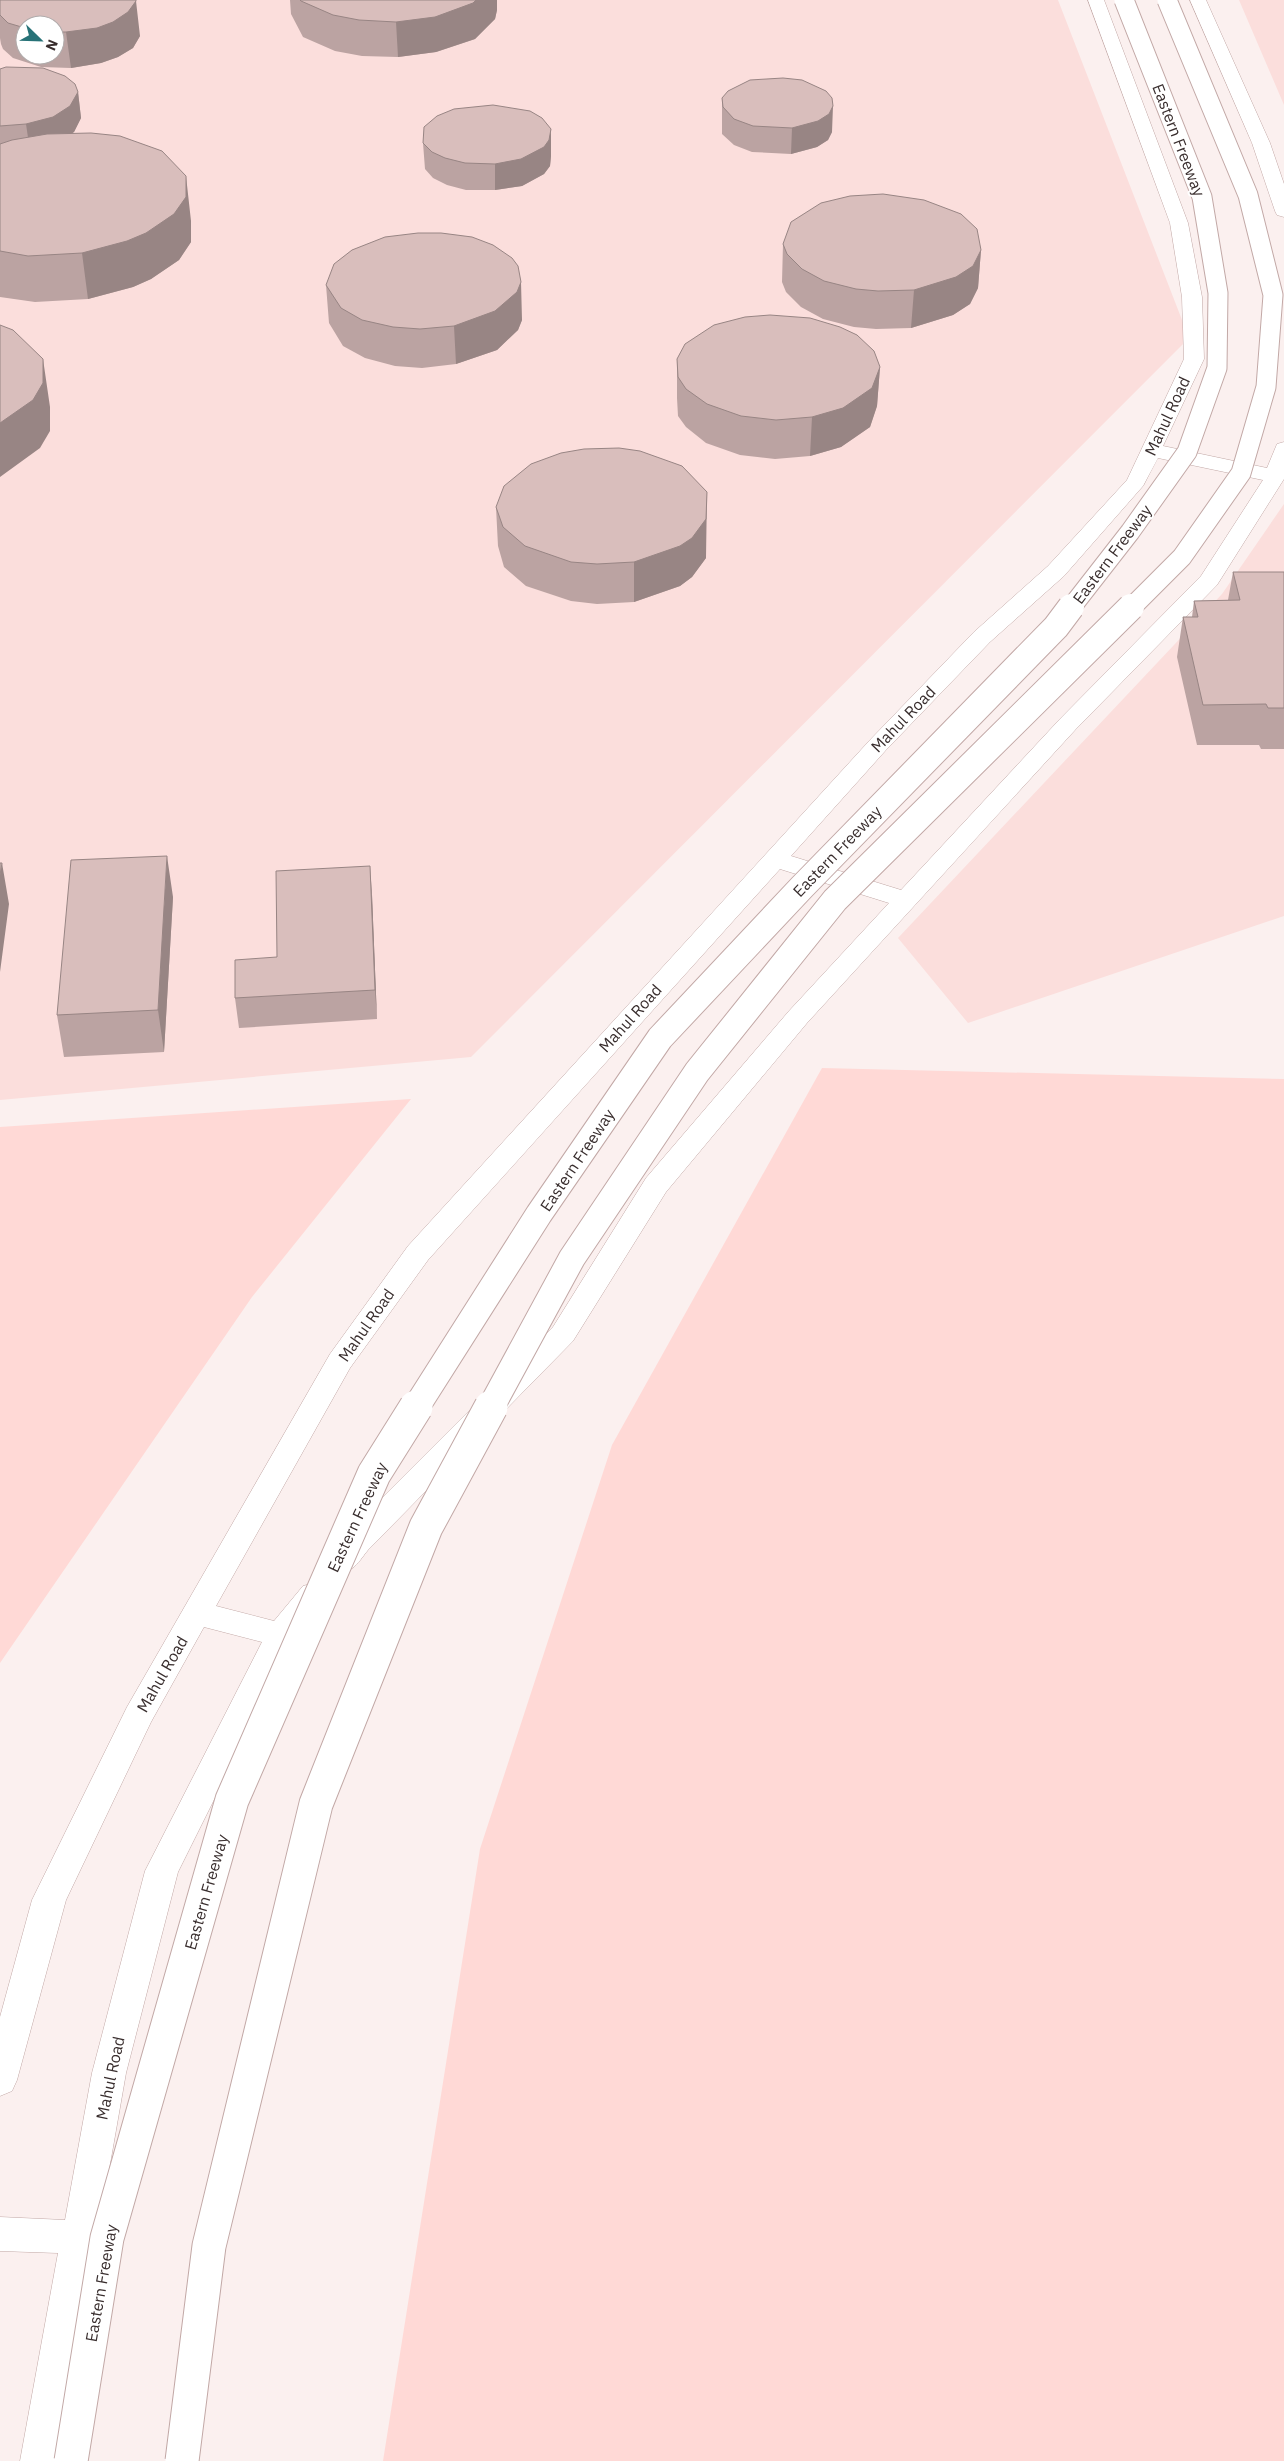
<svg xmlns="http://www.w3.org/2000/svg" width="1284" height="2461" viewBox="0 0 1284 2461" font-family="'IBM Plex Sans',sans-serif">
  <rect width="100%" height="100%" fill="#fbf0ef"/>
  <path fill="#fbdedc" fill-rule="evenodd" d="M0,0H1058L1189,338L471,1057L0,1100ZM25,25H55V55H25Z
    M1239,0H1284V105Z
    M1284,504V916L968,1023L898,938L1222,594Z"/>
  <path fill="#ffd9d6" d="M822,1068L1284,1079V2461H383L480,1849L612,1445Z
    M411,1099L252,1297L0,1663V1127Z"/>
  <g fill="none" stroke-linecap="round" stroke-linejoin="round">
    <defs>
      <path id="secondary" d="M1088,0H1104L1188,223L1202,297L1204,359L1163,446L1267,468L1277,444L1284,442V479L1217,585L1076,729L807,1023L666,1192L573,1341L368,1550C356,1565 352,1576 331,1569L327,1561L346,1534L553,1327L646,1178L789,1011L889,903L780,869L428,1260L350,1368L216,1606L274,1621L303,1586L314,1583L325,1586L329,1595L292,1643L178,1872L126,2073L58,2461H20L58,2253L0,2251V2217L65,2220L92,2073L145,1871L262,1642L204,1627L151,1722L66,1900L17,2080L12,2091L0,2096V2017L32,1900L127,1707L330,1354L408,1246L870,740L974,632L1048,566L1127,480L1184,359L1182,297L1170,223ZM1158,458L1263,480L1201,576L1060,719L901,890L791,856L886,750L990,642L1064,576L1143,486Z
        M1190,0H1206L1270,143L1284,184V217L1277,215L1275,211L1252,143Z"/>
    </defs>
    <use href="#secondary" stroke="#c2a8a6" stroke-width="1"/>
    <use href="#secondary" fill="#fff" fill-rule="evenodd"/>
    <defs>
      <path id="highway-bridge-far2" d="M1070,609L1130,532L1187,452L1217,368L1218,293L1202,197L1124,0
        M1130,609L1182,557L1241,473L1266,387L1273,295L1248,195L1167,0"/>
      <path id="highway-bridge-far1" d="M415,1409L539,1214L660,1038L802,887L1056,627L1071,607
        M490,1409L572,1258L697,1072L835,900L1131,607"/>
      <path id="highway-bridge" d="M71,2461L107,2238L232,1800L374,1474L416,1407
        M182,2461L209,2246L316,1804L426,1527L491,1407"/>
    </defs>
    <use href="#highway-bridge-far2" stroke="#c2a8a6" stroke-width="21" stroke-linecap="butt"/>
    <use href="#highway-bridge-far1" stroke="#c2a8a6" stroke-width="28" stroke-linecap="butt"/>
    <use href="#highway-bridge" stroke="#c2a8a6" stroke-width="35" stroke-linecap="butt"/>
    <use href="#highway-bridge-far2" stroke="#fff" stroke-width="19"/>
    <use href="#highway-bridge-far1" stroke="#fff" stroke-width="26"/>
    <use href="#highway-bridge" stroke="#fff" stroke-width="33"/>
  </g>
  <path fill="#bba3a2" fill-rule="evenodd" d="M0,0L140,36L133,48L118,57L101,63L71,68L41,67L13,58L3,49L1,44L0,38ZM25,25H55V55H25Z
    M290,0H497V10L495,19L475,39L436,52L398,57L362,56L335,51L303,37L291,14Z
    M0,69L78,92L81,118L74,132L72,133L191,221V242L179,260L151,279L133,287L88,299L35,302L0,297Z
    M722,98L832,132L828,140L817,147L791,154L752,152L734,145L722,134Z
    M551,129V156L550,166L544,174L522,186L495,190H466L447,185L433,178L425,169L423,143Z
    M783,244L981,250L978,288L970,304L953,315L911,328L876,329L854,327L823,319L801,307L786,292L782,282Z
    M326,285L522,320L518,330L497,350L456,364L422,368L395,366L365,358L343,346L329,323Z
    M677,359L880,367L877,406L870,427L841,447L810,456L775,459L740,455L706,443L686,427L678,416L677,398Z
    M496,507L706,532V558L692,577L680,586L634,602L597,604L571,601L526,586L504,567L498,546Z
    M1233,572H1284V749H1261L1259,745H1197L1177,657L1183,617H1192L1194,601L1228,600Z
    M372,895L377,1019L239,1028L235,998L277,957Z
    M173,897L164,1052L64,1057L57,1015Z"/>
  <path fill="#988584" d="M476,0H497V10L495,19L475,39L436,52L398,57L396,22Z
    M136,1L140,36L133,48L118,57L101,63L71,68L66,32Z
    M78,92L81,118L74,132L57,143L30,151L26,124Z
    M833,106L832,132L828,140L817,147L791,154L792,128Z
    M551,129V156L550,166L544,174L522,186L495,190V164Z
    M186,176L191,221V242L179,260L151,279L133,287L88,299L82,253Z
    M981,250L978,288L970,304L953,315L911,328L914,290Z
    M521,282L522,320L518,330L497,350L456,364L454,326Z
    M43,359L50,407V431L40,448L0,477V423Z
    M880,367L877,406L870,427L841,447L810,456L812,417Z
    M707,492L706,558L692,577L680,586L634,602V562Z
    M167,856L173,897L164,1052L158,1010Z
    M2,863L9,904L0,972V875Z
    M370,866L372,895L377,1019L375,990Z"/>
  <path fill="#d9bebc" stroke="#988584" d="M0,0H136V1L128,12L113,22L97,28L66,32H55V25H25V28L8,23L0,15Z
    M300,0H476L473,3L435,17L396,22L359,20L333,15L301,1Z
    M6,67L43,68L65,76L75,84L78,92L70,106L53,117L26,124L0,126V69Z
    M783,78L802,80L826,91L832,98L833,106L829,114L818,121L792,128L753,126L734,119L723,107L722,98L728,91L750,80Z
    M493,105L530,111L542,118L551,129L549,140L544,147L521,159L495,164L465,163L445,158L432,152L423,143L424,127L437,116L454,109Z
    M91,133L120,136L162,151L186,176V197L174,214L146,233L127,241L82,253L28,256L0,251V144L12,140L47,134Z
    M883,194L924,200L961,214L977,229L981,250L973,266L956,277L914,290L878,291L856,289L824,281L802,269L787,254L783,244L791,222L821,203L850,196Z
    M418,233H441L472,237L493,245L512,258L518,266L521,282L517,292L495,311L454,326L420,329L393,327L362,320L341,308L326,285L334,264L352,250L385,237Z
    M770,315L810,318L840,327L857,335L874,351L880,367L872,388L843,408L812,417L776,420L741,416L707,404L686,389L678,377L677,359L685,344L714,325L745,317Z
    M0,325L13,330L43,359V383L33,400L0,423Z
    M619,448L640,451L682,466L707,492L706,519L692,538L680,546L634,562L597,564L571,562L525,546L503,527L496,507L504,486L531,464L561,453L584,449Z
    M1233,572H1284V708H1268L1266,704L1203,705L1183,617H1198L1194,601L1240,600Z
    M167,856L158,1010L57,1015L71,860Z
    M0,863H2L0,875Z
    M370,866L375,990L235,998V960L277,957L276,871Z"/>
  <g text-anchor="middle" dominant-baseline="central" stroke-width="4" stroke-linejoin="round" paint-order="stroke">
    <g font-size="16" fill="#392e2e" stroke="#fff">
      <text transform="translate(1179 140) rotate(69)">Eastern Freeway</text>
      <text transform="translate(1167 416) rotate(-65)">Mahul Road</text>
      <text transform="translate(1112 554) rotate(-53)">Eastern Freeway</text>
      <text transform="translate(903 719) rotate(-46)">Mahul Road</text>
      <text transform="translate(837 851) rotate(-46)">Eastern Freeway</text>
      <text transform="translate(630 1018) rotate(-48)">Mahul Road</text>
      <text transform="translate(577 1160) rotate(-56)">Eastern Freeway</text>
      <text transform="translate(366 1325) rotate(-55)">Mahul Road</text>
      <text transform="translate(357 1517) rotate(-65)">Eastern Freeway</text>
      <text transform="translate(162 1674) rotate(-60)">Mahul Road</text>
      <text transform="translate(206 1892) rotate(-74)">Eastern Freeway</text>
      <text transform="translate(110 2078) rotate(-78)">Mahul Road</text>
      <text transform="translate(101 2283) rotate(-80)">Eastern Freeway</text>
    </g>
  </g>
  <g transform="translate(40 40) rotate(113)"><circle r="24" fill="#ffffff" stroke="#b0abab"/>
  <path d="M0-4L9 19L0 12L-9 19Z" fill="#277277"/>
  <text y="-8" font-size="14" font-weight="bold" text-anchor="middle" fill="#392e2e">N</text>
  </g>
</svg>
